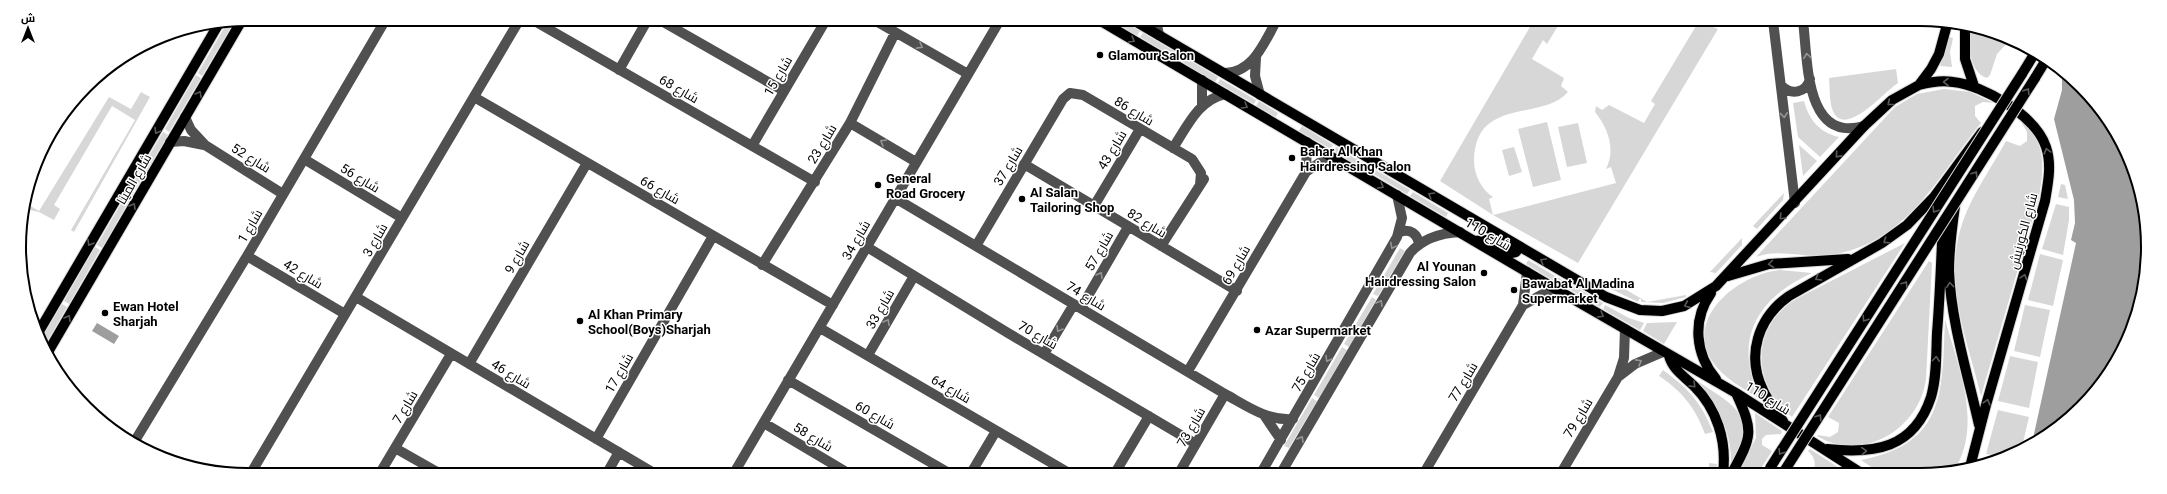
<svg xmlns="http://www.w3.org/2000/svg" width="2167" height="494" viewBox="0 0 2167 494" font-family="Roboto,Cairo,sans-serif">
  <rect width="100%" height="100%" fill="#fff"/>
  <path fill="#d7d7d7" d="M1111,20H1121L1140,31L1137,36Z
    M1534,20L1561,21L1547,44L1543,40L1532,59L1564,78L1561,86L1568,92C1542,122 1475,96 1474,161C1474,175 1482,190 1493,197L1489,199L1493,215L1616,183L1611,167L1606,169C1616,149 1608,128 1595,112L1596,106L1602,110L1609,105L1644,123L1655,104L1651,101L1699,21L1718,29L1578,263L1493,215L1440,181Z
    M234,22L202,76L198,73L227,23Z
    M1971,28L2009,41L1997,54L1990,75L1987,78C1969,73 1968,42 1971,28Z
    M1143,33L1179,54L1177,59L1140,37Z
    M1949,37L1953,38L1950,52L1952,67L1940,66Z
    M1182,56L1218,77L1215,82L1179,60Z
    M1896,69L1898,83C1885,91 1845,139 1833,111C1829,102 1830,88 1829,78Z
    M196,75L201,78L169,132L165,129Z
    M1220,79L1256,100L1254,104L1218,83Z
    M1944,89L1970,92L1994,103L1983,102L1975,106V116L1981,123C1938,176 1907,243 1831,255C1806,259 1780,248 1756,257L1895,107L1917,94Z
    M141,92L150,97L74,232L71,230L135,120L112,106L54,205L60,209L54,220L39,212L26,209L27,204L39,211L109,97L131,109Z
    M1259,101L1278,113L1276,117L1256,106Z
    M1804,101C1809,120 1820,133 1839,137L1820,157L1798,137L1793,103Z
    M63,120L38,164L43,146Z
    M2020,120C2047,143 2044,165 2039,197L1981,396C1967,338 1942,281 1963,221C1973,193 1992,167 2006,141L2020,146L2027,141V132Z
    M1547,122L1561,180L1533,187L1518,129Z
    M1578,123L1587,163L1567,167L1558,127Z
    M1302,126L1333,145L1331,149L1299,131Z
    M163,132L168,135L135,190L131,187Z
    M1799,145L1817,161L1803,176Z
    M1336,147L1372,168L1369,172L1333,151Z
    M1514,147L1522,172L1509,176L1502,150Z
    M1374,169L1410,190L1407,194L1372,173Z
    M2061,184L2065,185L2068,199L2058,197Z
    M129,190L134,192L102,248L97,245Z
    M1413,192L1448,213L1446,217L1410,196Z
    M1784,193L1783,200L1757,229L1753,226Z
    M2056,204L2069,207V220L2063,255L2042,249Z
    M1742,238V245L1716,273L1710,272Z
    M1905,243L1792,417C1750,383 1751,325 1798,298Z
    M95,247L100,250L69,304L64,301Z
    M1400,248L1405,251L1378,296L1373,294Z
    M2040,254L2063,260L2053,306L2028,300Z
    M1528,260L1564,281L1561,285L1526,264Z
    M1929,261L1932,263L1926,379C1920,428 1863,464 1817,436L1818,435L1830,437L1838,432L1839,423L1828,417Z
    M1780,270L1812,273C1755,299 1733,341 1760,399C1744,389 1723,378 1712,361C1684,316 1740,274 1780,270Z
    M1611,281L1647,302L1686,295V297L1663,303L1641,302V299H1639L1638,302L1607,287Z
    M1567,282L1603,303L1600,307L1564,286Z
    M1372,297L1376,300L1349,347L1344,344Z
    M62,304L67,307L45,345L41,339Z
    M1605,305L1629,318L1644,323L1640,330L1603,309Z
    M2025,305L2050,310L2040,357L2014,351Z
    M1945,319C1958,367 1984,426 1953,472L1950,473H1880L1861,460C1946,444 1942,391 1945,319Z
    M1677,322L1664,344L1643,331L1647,323Z
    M1342,347L1347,350L1319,398L1314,395Z
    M2010,356L2038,362L2029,408L1998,401Z
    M1663,370C1689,389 1701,402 1713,432L1705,434C1696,409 1682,391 1659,376Z
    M1699,382C1720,397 1750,409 1743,440C1741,448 1735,457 1731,465C1732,432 1719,408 1698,383Z
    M1312,398L1317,401L1289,448L1284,446Z
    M1998,410L2029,417L2021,451L2001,457L1986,454Z
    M1755,413L1782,431L1781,434L1766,435L1762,439V445L1772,451L1758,473H1738L1756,438Z
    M1810,449L1847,473H1812C1817,465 1815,457 1808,451Z
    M1709,463L1717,464L1716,473H1709Z"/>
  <path fill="#9e9e9e" d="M2062,74L2101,108L2140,188L2146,277L2124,348L2081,408L2032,443L2076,243L2071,240L2075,223L2074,200L2054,119L2062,90Z
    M97,323L119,336L114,344L92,331Z"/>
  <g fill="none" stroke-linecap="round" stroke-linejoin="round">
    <defs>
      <path id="major" d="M1099,20L1554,288L1736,393L1861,473
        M1133,20L1606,297L1640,310L1662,311L1684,306L1716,286L1864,126L1892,100L1919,85L1931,69L1939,54L1948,21
        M1965,26V59L1974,86
        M2022,74L2036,51
        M2035,78L2046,60
        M1919,85C1930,82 1941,80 1953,82C1984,85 2036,116 2046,147C2052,165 2048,183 2045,201L1986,405L1970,467
        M1955,206C1952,227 1949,249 1949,271C1951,322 1968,375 1979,425
        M1474,241L1487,240L1511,253L1516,252L1519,247
        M1728,276L1769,264L1848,259
        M1711,293C1692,320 1695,354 1716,379
        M38,333L218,25
        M48,352L242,20
        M1669,356C1673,370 1684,376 1694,386C1717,409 1727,441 1723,473
        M1783,421C1776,411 1768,401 1763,390C1746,355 1758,318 1789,296L1882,243L1907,225L1934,197L1982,132
        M1827,449C1874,454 1914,449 1931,397C1937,377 1936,354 1937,333C1940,297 1941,260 1943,223
        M1732,473C1752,436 1754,432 1736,393"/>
    </defs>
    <use href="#major" stroke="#dbdbdb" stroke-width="12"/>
    <path stroke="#505050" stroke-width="10" d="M531,19L815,182
      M658,19L784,91
      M874,20L968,74
      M1156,20L1159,35
      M1773,21L1795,203
      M1803,21C1808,59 1804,143 1864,126
      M1256,57L1255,76L1260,95
      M619,70L648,19
      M1225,73C1254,72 1264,42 1277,20
      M1202,80V105
      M1781,85C1791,96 1806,93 1810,79
      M474,97L833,305
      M185,117L191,130L205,145L283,194
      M850,123L916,162
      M170,142L184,141L204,145
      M752,146L826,20
      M1173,148C1187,127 1198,100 1225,94
      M304,159L402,218
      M1024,164L1237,291
      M1306,172L1307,142
      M895,198L1225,394C1247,406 1267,421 1293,419
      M1094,206L1140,129
      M1400,232C1410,228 1418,234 1419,245
      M976,246L1063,99L1070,93L1083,95L1192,159L1201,173L1200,185
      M1161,246L1204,179
      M867,247L1008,333L1196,444
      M247,256L345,314
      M762,265L850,123L895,33
      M356,297L654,473
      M1523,305L1554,288
      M1081,308L1128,227
      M820,328L1069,473
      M1044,354L1074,304
      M868,355L914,276
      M469,364L587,163
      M1188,371L1306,172L1319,163L1333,158
      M1618,377L1635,364L1663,352
      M788,380L949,473
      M1264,415L1281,440
      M764,423L848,473
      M596,439L713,236
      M133,444L247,256L386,19
      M395,448L439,473
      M251,473L520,19
      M380,473L451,354
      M607,473L619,452
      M734,473L1000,20
      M971,473L996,431
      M1115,473L1149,416
      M1179,473L1225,394
      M1261,473L1397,237L1402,218L1397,195
      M1281,473L1410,253C1423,238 1441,233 1460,232
      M1424,473L1523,305L1527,272
      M1561,473L1618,377L1624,358L1625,329"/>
    <use href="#major" stroke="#000" stroke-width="10"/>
    <defs>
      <path id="major-bridge" d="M1770,468L2022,74
        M1783,473L2035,78"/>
    </defs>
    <use href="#major-bridge" stroke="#dbdbdb" stroke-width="12" stroke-linecap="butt"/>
    <use href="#major-bridge" stroke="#000" stroke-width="10"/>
  </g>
  <defs><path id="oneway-chevron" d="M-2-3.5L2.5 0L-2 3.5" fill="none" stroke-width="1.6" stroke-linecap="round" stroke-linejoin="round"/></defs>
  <g stroke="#595959">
    <use href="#oneway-chevron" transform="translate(1132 40) rotate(30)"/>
    <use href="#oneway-chevron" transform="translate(1946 82) rotate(180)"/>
    <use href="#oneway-chevron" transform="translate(2027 91) rotate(-58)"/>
    <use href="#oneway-chevron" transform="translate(199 94) rotate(-60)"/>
    <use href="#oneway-chevron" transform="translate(1890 103) rotate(141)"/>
    <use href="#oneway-chevron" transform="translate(1245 106) rotate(30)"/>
    <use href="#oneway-chevron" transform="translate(157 131) rotate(121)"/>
    <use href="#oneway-chevron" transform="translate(2047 151) rotate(-105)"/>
    <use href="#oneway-chevron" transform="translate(1838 155) rotate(132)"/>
    <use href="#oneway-chevron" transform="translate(1975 174) rotate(-58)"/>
    <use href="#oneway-chevron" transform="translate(1381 186) rotate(30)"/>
    <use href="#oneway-chevron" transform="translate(1431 195) rotate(-149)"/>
    <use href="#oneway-chevron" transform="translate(133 206) rotate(-60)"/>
    <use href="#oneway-chevron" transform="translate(1935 210) rotate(123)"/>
    <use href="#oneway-chevron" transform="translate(1782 217) rotate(134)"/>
    <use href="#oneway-chevron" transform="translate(1886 241) rotate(146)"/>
    <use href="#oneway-chevron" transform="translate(90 243) rotate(120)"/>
    <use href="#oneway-chevron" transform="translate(1543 261) rotate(-150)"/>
    <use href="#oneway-chevron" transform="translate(1771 264) rotate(173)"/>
    <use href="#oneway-chevron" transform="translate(2024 277) rotate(-74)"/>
    <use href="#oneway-chevron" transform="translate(1818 278) rotate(150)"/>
    <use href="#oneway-chevron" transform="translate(1905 284) rotate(-57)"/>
    <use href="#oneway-chevron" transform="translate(1950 285) rotate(-96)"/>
    <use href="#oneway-chevron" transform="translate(1687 305) rotate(157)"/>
    <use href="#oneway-chevron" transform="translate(1601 315) rotate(30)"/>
    <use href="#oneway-chevron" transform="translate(68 318) rotate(-59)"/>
    <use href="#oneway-chevron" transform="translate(1865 319) rotate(123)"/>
    <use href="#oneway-chevron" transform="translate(1936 359) rotate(-86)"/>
    <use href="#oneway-chevron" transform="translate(1693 385) rotate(45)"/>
    <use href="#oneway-chevron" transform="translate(1987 402) rotate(-74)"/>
    <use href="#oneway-chevron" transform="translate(1819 417) rotate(-57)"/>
    <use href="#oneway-chevron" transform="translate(1864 451) rotate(-4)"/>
    <use href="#oneway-chevron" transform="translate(1781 452) rotate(122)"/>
  </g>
  <g stroke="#969696">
    <use href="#oneway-chevron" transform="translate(920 46) rotate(29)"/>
    <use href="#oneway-chevron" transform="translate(1807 56) rotate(-97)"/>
    <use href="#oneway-chevron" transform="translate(1784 115) rotate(84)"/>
    <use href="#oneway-chevron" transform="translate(883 142) rotate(-150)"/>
    <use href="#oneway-chevron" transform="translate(1393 246) rotate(118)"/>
    <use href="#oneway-chevron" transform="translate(1100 275) rotate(-60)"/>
    <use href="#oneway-chevron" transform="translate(1380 303) rotate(-59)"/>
    <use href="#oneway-chevron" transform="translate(887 322) rotate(-60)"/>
    <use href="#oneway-chevron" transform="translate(1059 329) rotate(121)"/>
    <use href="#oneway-chevron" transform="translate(1328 359) rotate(120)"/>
    <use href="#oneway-chevron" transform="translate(1639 362) rotate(-29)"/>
    <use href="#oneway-chevron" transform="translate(1301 439) rotate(-60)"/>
  </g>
  <g fill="#000" stroke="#fff" stroke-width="1.5">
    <circle cx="1100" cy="55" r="4"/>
    <circle cx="1292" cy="158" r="4"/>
    <circle cx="878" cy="185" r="4"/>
    <circle cx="1022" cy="199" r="4"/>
    <circle cx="1484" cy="273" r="4"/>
    <circle cx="1514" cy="290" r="4"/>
    <circle cx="105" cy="313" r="4"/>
    <circle cx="580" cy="321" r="4"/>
    <circle cx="1257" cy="330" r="4"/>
  </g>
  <g text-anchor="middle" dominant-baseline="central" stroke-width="3" stroke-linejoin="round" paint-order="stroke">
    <g font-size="13" font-weight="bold" fill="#000" stroke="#fff" text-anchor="start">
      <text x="1108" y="55">Glamour Salon</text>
      <text x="1300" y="151">Bahar Al Khan<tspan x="1300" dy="15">Hairdressing Salon</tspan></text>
      <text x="886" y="178">General<tspan x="886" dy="15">Road Grocery</tspan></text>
      <text x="1030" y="192">Al Salan<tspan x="1030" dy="15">Tailoring Shop</tspan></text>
      <text x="1476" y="266" text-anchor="end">Al Younan<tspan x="1476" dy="15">Hairdressing Salon</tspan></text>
      <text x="1522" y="283">Bawabat Al Madina<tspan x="1522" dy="15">Supermarket</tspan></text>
      <text x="113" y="306">Ewan Hotel<tspan x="113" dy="15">Sharjah</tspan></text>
      <text x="588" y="314">Al Khan Primary<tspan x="588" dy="15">School(Boys)Sharjah</tspan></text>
      <text x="1265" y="330">Azar Supermarket</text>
    </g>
    <g font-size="13" fill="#000" stroke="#fff">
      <text transform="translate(778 76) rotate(-60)">شارع 15</text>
      <text transform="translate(679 89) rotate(30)">شارع 68</text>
      <text transform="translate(1134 111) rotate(31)">شارع 86</text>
      <text transform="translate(822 144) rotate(-59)">شارع 23</text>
      <text transform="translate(1112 150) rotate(-59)">شارع 43</text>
      <text transform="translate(251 158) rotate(32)">شارع 52</text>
      <text transform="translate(1008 166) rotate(-59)">شارع 37</text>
      <text transform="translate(360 178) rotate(31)">شارع 56</text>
      <text transform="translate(134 179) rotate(-60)">شارع المينا</text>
      <text transform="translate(660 190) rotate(30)">شارع 66</text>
      <text transform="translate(1147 223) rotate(31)">شارع 82</text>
      <text transform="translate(250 226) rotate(-60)">شارع 1</text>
      <text transform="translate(2023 231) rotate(-75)">شارع الكورنيش</text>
      <text transform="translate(1488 234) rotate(31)">شارع 110</text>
      <text transform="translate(375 240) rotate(-60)">شارع 3</text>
      <text transform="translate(856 240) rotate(-60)">شارع 34</text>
      <text transform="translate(1099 251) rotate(-60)">شارع 57</text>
      <text transform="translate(517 257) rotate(-60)">شارع 9</text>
      <text transform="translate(1236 265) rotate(-60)">شارع 69</text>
      <text transform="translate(303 274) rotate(31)">شارع 42</text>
      <text transform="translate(1086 296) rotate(31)">شارع 74</text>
      <text transform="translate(880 309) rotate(-60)">شارع 33</text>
      <text transform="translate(1038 335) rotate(30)">شارع 70</text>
      <text transform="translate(1306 372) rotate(-60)">شارع 75</text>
      <text transform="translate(619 373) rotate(-60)">شارع 17</text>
      <text transform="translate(511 374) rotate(31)">شارع 46</text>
      <text transform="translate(1463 382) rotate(-59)">شارع 77</text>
      <text transform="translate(951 389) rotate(30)">شارع 64</text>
      <text transform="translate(1768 398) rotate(32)">شارع 110</text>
      <text transform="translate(405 407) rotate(-59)">شارع 7</text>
      <text transform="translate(875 415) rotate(30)">شارع 60</text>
      <text transform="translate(1578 418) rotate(-59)">شارع 79</text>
      <text transform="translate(1191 427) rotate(-60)">شارع 73</text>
      <text transform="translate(813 437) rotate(31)">شارع 58</text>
    </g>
  </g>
  <path d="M0 0H2167V494H0ZM247 26H1920A221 221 0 0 1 2141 247V247A221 221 0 0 1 1920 468H247A221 221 0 0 1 26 247V247A221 221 0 0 1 247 26Z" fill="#fff" fill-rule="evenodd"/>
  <path fill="none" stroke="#000" stroke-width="2" d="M247 26H1920A221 221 0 0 1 2141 247V247A221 221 0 0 1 1920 468H247A221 221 0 0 1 26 247V247A221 221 0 0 1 247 26Z"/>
  <g transform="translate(28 28)" stroke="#ffffff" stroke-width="3" paint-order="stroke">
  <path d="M0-3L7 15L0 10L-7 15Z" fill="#000000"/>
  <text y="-6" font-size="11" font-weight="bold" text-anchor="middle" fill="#000000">ش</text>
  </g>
</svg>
